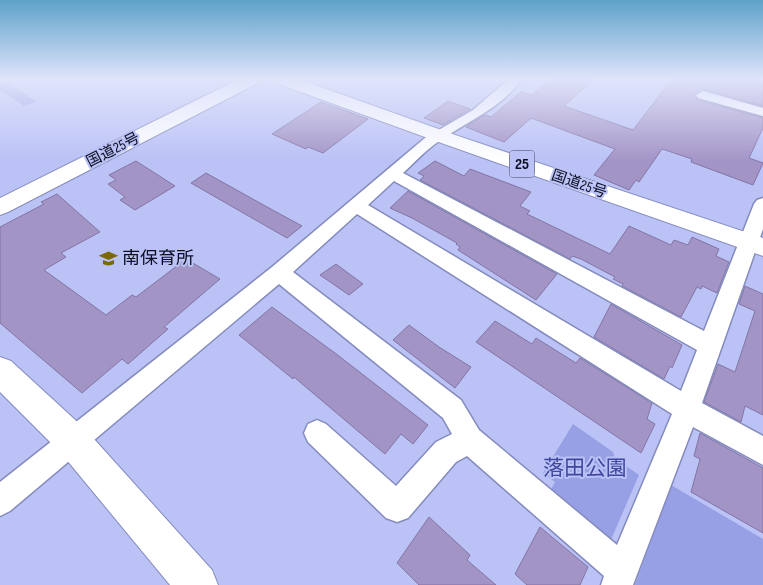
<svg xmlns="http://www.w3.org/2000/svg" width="763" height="585" viewBox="0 0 763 585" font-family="'Sofia Sans Condensed','Noto Sans JP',sans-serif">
  <rect width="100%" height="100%" fill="#bac2f6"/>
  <path fill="#97a0e5" d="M3,79L37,102L24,106L2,91L0,92V80Z
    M573,424L613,452L615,458L639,475L610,542L548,495L555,482L543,473Z
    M671,485L763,539V585H635Z"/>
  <path fill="#a394c6" stroke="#8375a5" d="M552,79H594L564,106L633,130L672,79H763V106L704,89L694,95L698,100L763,118V128L749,158L763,163L753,185L691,162L692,159L662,149L639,182L636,180L629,190L594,175L615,149L531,118L504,142L466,127L485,115L491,117L521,92L532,95Z
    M448,101L470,109L443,125L424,118Z
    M321,102L368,119L323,153L308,147L306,149L272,134Z
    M136,161L175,186L135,210L120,200L125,197L108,184L116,180L109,175Z
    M435,161L464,176L470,169L531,192L520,206L530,211L527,214L610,254L629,226L671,245L674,240L688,245L692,237L719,249L716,256L729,262L717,293L702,286L701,289L697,287L681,317L622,286L623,284L613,279L615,277L581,259L572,256L570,259L420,180L424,176L418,173Z
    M206,173L269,208L302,226L287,238L191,183Z
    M408,191L557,274L536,300L458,250L460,247L456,244L457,243L412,218L390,208Z
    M57,194L100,232L61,253L66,257L44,270L106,315L132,295L136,297L186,259L220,279L164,327L168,329L128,364L122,359L82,393L0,323V227L44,204L41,202Z
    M336,264L363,284L349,295L320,275Z
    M745,286L763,294V415L745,406L741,422L704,402L718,364L735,372L755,311L739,304Z
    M611,304L682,345L672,368L670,366L664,379L594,337Z
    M272,307L335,353L428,425L413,444L401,434L385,454L294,377L293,379L239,335Z
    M495,321L532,344L536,338L576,363L580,358L652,403L647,419L655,424L641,453L476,342Z
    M409,325L439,347L471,367L455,388L393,340Z
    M700,433L763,468V533L691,492L700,459L694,456Z
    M429,517L470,555L467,560L496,585H419L397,563Z
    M540,527L588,567L580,585H527L515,574Z"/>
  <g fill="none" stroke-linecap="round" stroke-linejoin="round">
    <defs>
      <path id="street" d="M0,79H7L6,82L0,83Z
        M509,79H522C500,110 465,122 435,144C424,152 414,163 403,173L704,331L754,204L757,200L763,198V229L702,403L763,436V465L693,427L633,585H601L604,576L467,456L456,462L408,518L397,522L386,518L308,442L304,433L308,424L317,420L326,424L396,486L436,442L452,434L443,418L279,284L10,511L0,516V482L272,267L425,138L473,110ZM394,181L697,350L681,391L368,205ZM357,214L672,414L617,545L479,430L461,400L293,272Z
        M703,91L763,108V116L698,98L696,95Z"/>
      <path id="secondary" d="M0,357L11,361L85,429L212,570L218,585H170L61,453L0,392Z"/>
      <path id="highway" d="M239,79H260L258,83L8,212L0,215V198Z
        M274,79H298L461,137L763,238V256L447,145L276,83Z"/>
    </defs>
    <use href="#street" stroke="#848bbc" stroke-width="3"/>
    <use href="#secondary" stroke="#848bbc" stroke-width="2"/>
    <use href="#highway" stroke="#848bbc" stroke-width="2"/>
    <use href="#street" fill="#fff" fill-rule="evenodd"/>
    <use href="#secondary" fill="#fff" fill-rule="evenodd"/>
    <use href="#highway" fill="#fff" fill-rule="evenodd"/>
  </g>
  <linearGradient id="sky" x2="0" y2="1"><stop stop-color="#5ea2ca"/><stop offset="0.49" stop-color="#e0e4fb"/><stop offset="1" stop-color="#e0e4fb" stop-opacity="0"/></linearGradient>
  <rect width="763" height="161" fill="url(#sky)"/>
  <defs>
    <symbol id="school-bare" viewBox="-9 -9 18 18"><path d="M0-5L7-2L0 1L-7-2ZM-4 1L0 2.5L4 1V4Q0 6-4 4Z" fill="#7a6800" stroke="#bac2f6" stroke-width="2.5" paint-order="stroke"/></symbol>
  </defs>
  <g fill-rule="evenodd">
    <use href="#school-bare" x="96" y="246" width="25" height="25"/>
  </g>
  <g text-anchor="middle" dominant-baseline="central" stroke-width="4" stroke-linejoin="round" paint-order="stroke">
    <g font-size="15" fill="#0c0d1f" stroke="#bac2f6">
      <text transform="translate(113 150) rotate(-27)">国道25号</text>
      <text transform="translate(579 184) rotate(19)">国道25号</text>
    </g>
    <rect fill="#bac2f6" stroke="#404360" stroke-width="1" x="509.5" y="150.5" width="25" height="27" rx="4"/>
    <g font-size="16" font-weight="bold" fill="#0c0d1f">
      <text x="522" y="164">25</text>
    </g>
    <g font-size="18" fill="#0c0d1f" stroke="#bac2f6" text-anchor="start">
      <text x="122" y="258">南保育所</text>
    </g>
    <g font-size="21" fill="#43469e" stroke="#bac2f6">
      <text x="585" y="468">落田公園</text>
    </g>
  </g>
</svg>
